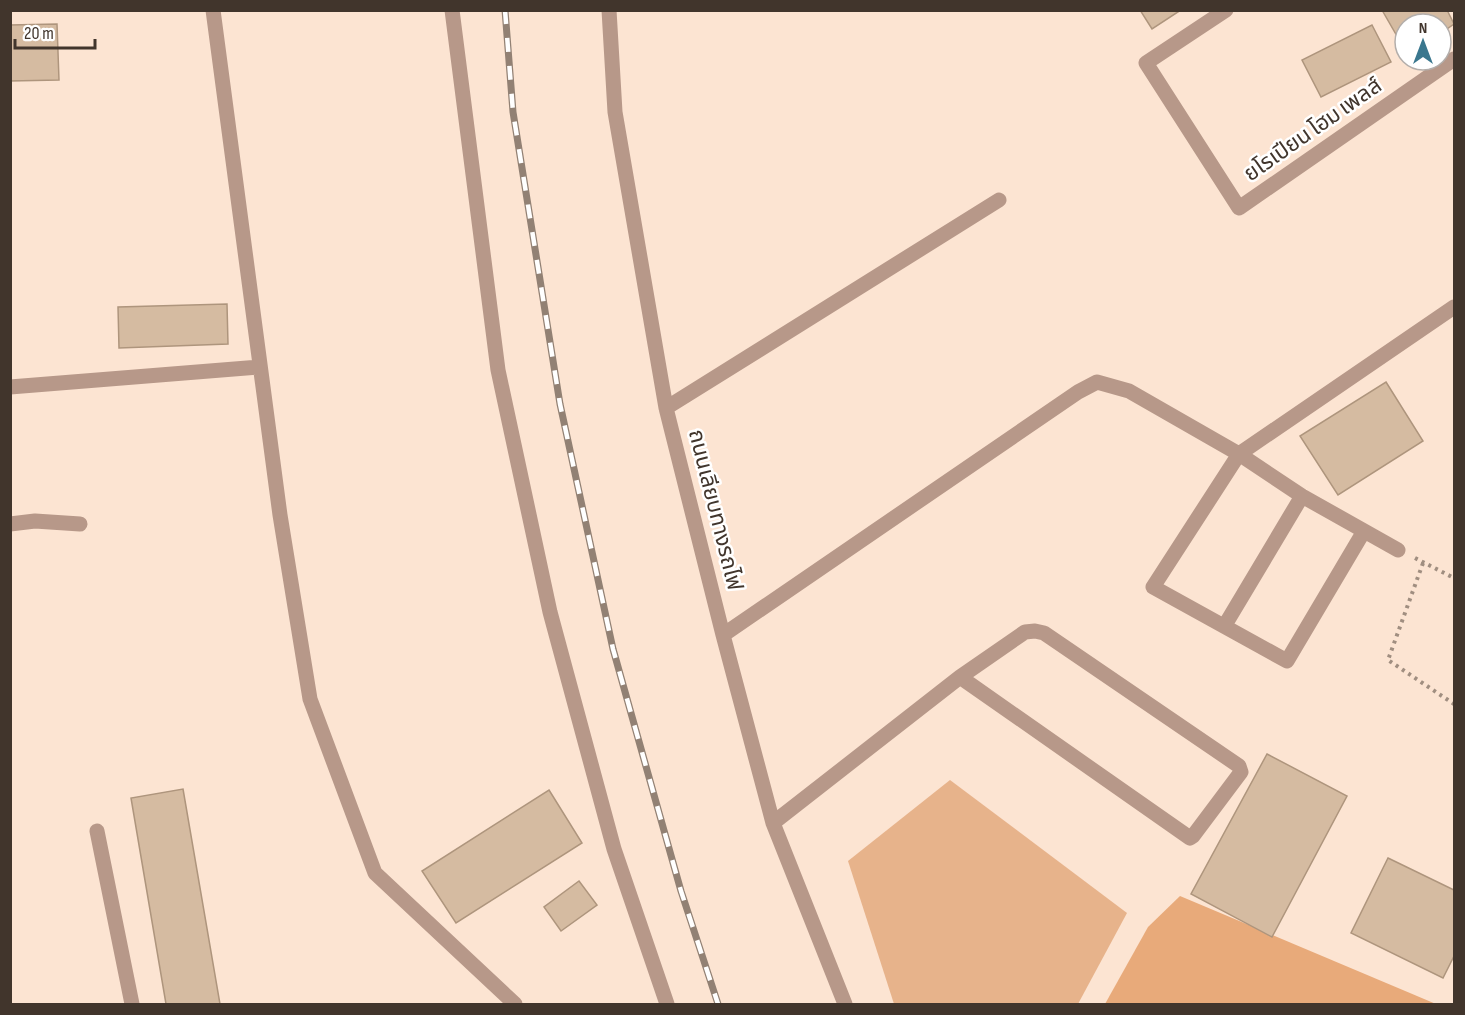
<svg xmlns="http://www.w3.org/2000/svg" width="1465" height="1015" viewBox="0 0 1465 1015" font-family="'Sofia Sans Condensed','Noto Sans Thai',sans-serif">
  <rect width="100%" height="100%" fill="#fce4d2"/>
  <path fill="#e7b38b" d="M950,780L1127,913L1078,1004H894L848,861Z"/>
  <path fill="#e8aa7a" d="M1180,896L1436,1004H1105L1148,927Z"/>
  <path fill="#d5bba1" stroke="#ae957d" stroke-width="1.5" d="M1140,10H1181L1152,29Z
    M1382,10H1447L1454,24L1441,33V24H1405V50Z
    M57,24L59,80L10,81V25Z
    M1372,25L1391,62L1321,97L1302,60Z
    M227,304L228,344L119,348L118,307Z
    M1386,382L1423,441L1338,495L1300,436Z
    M1267,754L1347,796L1272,937L1191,894Z
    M183,789L220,1004H166L131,798Z
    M549,790L582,843L456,923L422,871Z
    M1388,858L1454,890V956L1443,978L1351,933Z
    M579,881L597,905L561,931L544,907Z"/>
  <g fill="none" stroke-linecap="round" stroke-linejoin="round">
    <path stroke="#a08e80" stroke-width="4" stroke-dasharray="3 4.5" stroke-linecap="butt" d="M1415,558L1454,578
      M1423,563L1388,660L1454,704"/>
    <path stroke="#b79889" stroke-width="15" d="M213,10L280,515L310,699L375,873L515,1004
      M452,10L498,370L550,612L614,849L667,1004
      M609,10L615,112L666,408L723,635L773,823L845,1004
      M1226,10L1146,63L1239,208L1454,59
      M10,387L260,367
      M666,408L999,200
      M10,524L35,521L80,524
      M1364,531L1287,661L1153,587L1239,454L1454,307
      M1225,625L1302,496
      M723,635L1078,392L1097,382L1129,391L1239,454L1302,496L1398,550
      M773,823L960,677L1025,632L1035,631L1044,633L1239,766L1241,772L1193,836L1190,838L960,677
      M97,831L132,1004"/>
    <defs>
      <path id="rail" d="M505,10L513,112L560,404L613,649L681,891L718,1004"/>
    </defs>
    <use href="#rail" stroke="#928174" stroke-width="7"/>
    <use href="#rail" stroke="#fff" stroke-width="4.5" stroke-dasharray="14" stroke-linecap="butt"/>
  </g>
  <g text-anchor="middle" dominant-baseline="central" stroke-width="5" stroke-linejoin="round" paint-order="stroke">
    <g font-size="22" fill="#41352c" stroke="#fff">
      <text transform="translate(1313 130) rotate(-35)">ยโรเปียน โฮม เพลส์</text>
      <text transform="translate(715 510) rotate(76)">ถนนเลียบทางรถไฟ</text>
    </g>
  </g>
  <rect width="1465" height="1015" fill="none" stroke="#41352c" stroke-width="24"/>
  <g transform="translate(1423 42)"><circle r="28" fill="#ffffff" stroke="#b3aeab" stroke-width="1.5"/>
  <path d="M0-4.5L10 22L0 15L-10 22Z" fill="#3a778e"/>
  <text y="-9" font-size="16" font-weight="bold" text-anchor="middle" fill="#41352c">N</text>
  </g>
  <path d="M15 39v9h80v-9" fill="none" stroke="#41352c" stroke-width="3"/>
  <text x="24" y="39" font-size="18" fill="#41352c" stroke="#ffffff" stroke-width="4.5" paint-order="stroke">20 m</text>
</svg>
